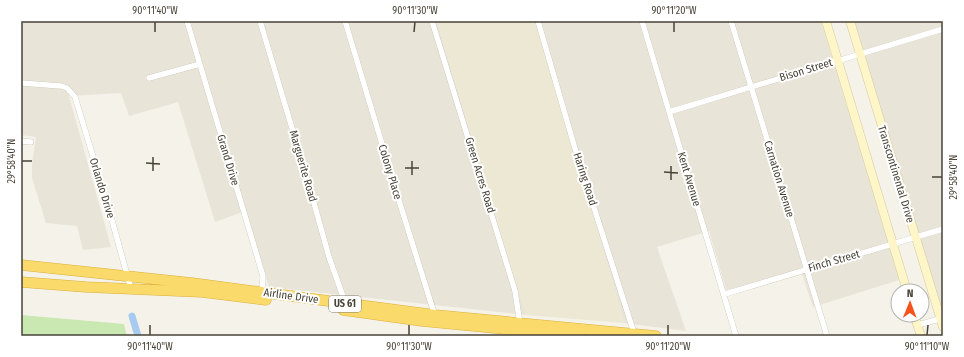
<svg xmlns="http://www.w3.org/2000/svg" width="964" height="357" viewBox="0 0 964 357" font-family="'Fira Sans Condensed',sans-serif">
  <rect width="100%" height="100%" fill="#f4f2e9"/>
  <path fill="#e8e4d7" d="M21,21H437L526,315L269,287L245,211L215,222L178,102L129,116L121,93L69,96L111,247L83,250L77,226L46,223L32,178V164L36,137L21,135Z
    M537,21H821L899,280L813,307L802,274L728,296L709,231L657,247L686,331L624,323Z
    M854,21H943V314Z"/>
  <path fill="#ede8d3" d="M437,21H537L624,323L526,315Z"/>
  <path fill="#cae8b2" d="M21,315L124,324L127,336H21Z"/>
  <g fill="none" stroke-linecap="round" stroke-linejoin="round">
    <path stroke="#a6caf0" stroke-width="7" d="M132,316L138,336"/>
    <defs>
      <path id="street" d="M187,21L263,276L262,293
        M260,21L309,185L329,257L346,305
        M345,21L401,207L435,316
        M432,21L515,291L520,324
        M538,21L574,145L635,336
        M642,21L736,336
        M731,21L827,336
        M149,78L200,64
        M21,83L61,86L67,88L75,97L108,206L131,289
        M669,112L943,29
        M21,141L31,142
        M725,294L943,229
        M918,325L943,318"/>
      <path id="secondary" d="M826,21L907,291
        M850,21L943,327
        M914,315L921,336"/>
      <path id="highway" d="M21,265L192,283L435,315L656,336
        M21,282L86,287L202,292L266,300
        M343,310L422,321L578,336"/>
    </defs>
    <use href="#street" stroke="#c0baab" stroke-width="6"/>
    <use href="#secondary" stroke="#d3c999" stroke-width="9"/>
    <use href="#highway" stroke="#dbb03b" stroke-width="11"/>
    <use href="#street" stroke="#fff" stroke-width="5.5"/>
    <use href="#secondary" stroke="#fef6c9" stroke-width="8"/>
    <use href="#highway" stroke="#fbda6c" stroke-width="10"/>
  </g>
  <path fill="none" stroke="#484337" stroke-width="1.5" d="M155,32V22M414,32L415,22M674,32V22M22,161H32M146,163L160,164M405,168H419M153,171V157M664,172L678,173M412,175V161M932,177H942M671,180V166M150,335V325M409,335V325M668,335V325M927,335L928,325"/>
  <g text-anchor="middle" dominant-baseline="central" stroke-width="4" stroke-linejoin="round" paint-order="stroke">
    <rect fill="#fff" stroke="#7f7b73" stroke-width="1" x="329" y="296" width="32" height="16" rx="3"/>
    <g font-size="10" font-weight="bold" fill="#484337">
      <text x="345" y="304">US 61</text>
    </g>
    <g font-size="11" fill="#484337" stroke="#fff">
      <text transform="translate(806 70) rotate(-17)">Bison Street</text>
      <text transform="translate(228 160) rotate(73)">Grand Drive</text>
      <text transform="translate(303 166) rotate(74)">Marguerite Road</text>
      <text transform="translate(390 172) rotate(73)">Colony Place</text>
      <text transform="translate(896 174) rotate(73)">Transcontinental Drive</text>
      <text transform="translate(480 175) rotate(73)">Green Acres Road</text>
      <text transform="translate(585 179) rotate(72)">Haring Road</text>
      <text transform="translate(689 179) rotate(73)">Kent Avenue</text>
      <text transform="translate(779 179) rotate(73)">Carnation Avenue</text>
      <text transform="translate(102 188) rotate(73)">Orlando Drive</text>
      <text transform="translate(834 261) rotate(-16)">Finch Street</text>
      <text transform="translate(291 296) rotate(8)">Airline Drive</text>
    </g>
  </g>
  <rect width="964" height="357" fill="none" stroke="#ffffff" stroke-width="44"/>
  <g transform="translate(910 303) rotate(1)"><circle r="19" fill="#ffffff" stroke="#b6b4af"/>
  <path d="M0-3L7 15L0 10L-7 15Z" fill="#f7531d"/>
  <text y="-6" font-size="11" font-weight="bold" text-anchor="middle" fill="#484337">N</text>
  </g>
  <rect x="22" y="22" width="920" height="313" fill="none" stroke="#484337" stroke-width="1.5"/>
  <g font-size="10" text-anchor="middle" fill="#484337">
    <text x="155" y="14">90°11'40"W</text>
    <text x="415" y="14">90°11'30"W</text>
    <text x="674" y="14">90°11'20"W</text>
    <text transform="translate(11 161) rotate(-90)" y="4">29°58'40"N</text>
    <text transform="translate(953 177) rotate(-90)" y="4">29°58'40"N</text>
    <text x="150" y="350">90°11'40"W</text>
    <text x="409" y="350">90°11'30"W</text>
    <text x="668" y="350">90°11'20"W</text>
    <text x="927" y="350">90°11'10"W</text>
  </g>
</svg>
